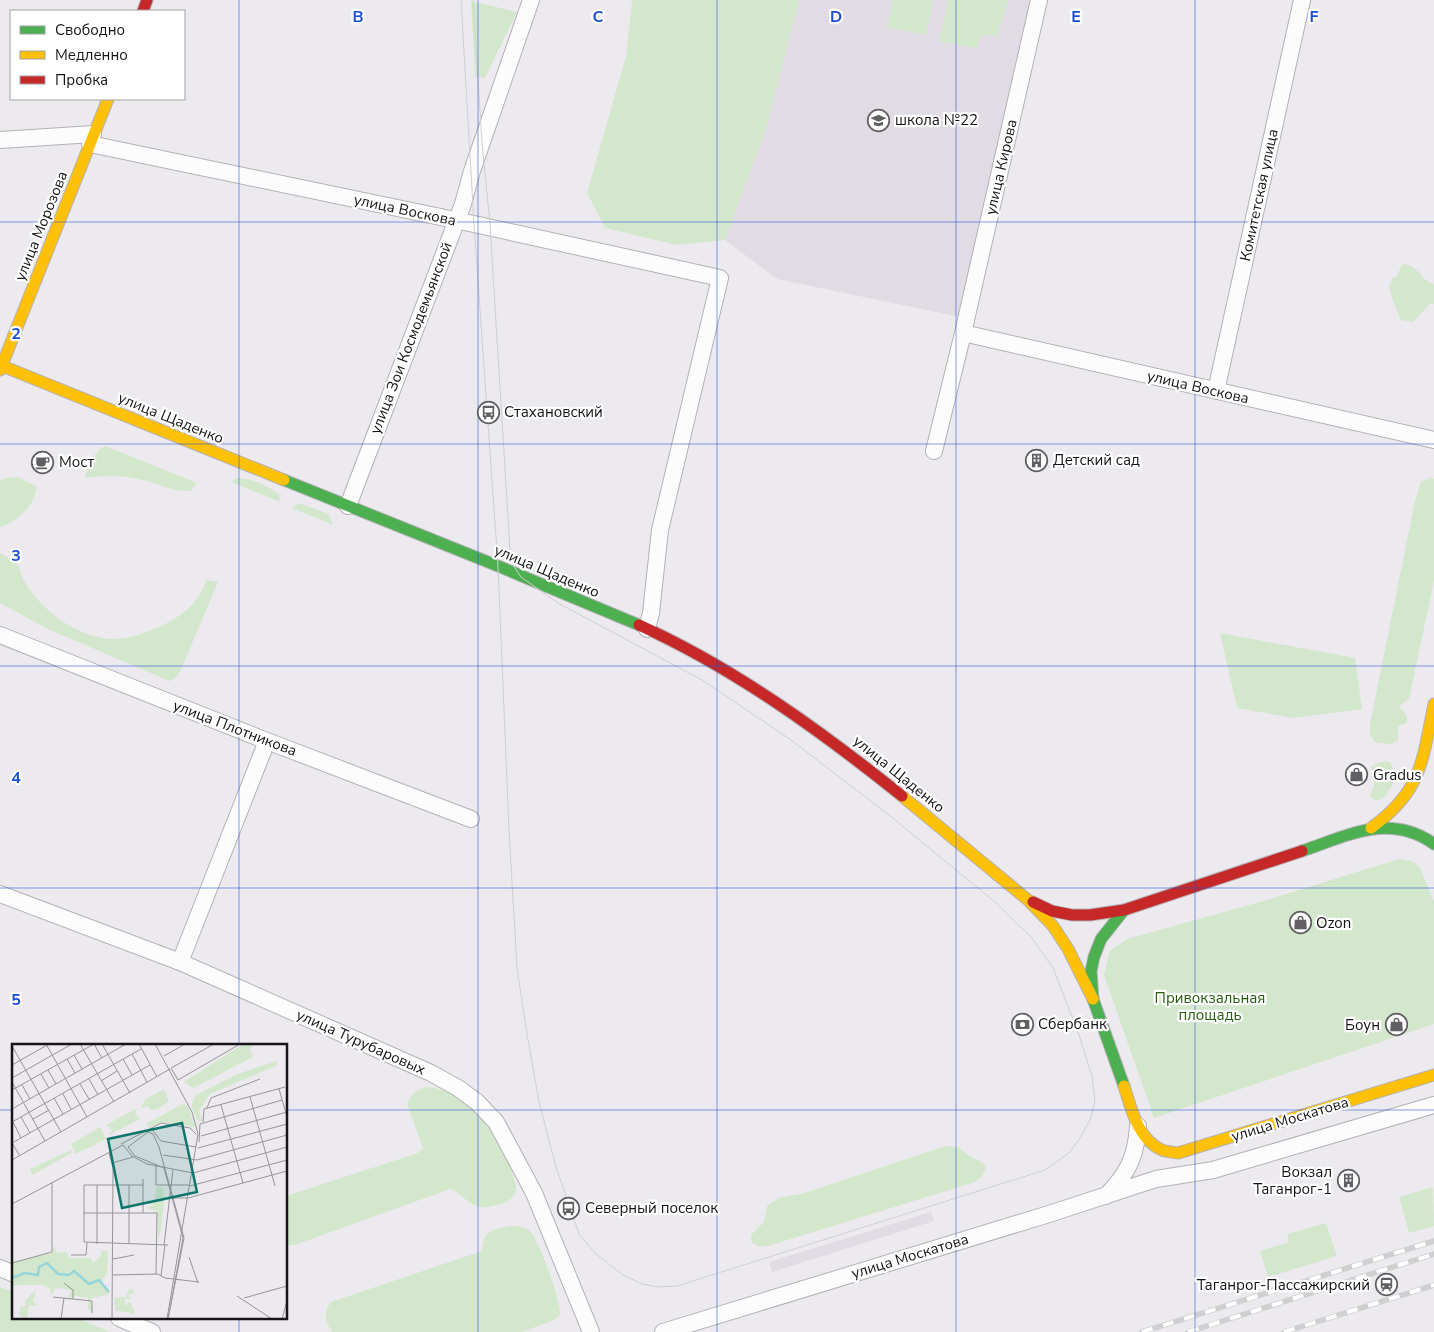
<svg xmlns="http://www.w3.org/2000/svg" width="1434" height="1332" viewBox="0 0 1434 1332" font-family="'Nunito Sans',sans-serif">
  <rect width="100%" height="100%" fill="#edeaef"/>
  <path fill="#e1dbe4" d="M774,0H1035L965,318L777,279L725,240Z
    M931,1212L934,1221L772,1272L769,1262Z"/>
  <path fill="#d3e7cd" d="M632,0H799L767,125L725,240L677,245L605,228L587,193L626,56Z
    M893,0H933L926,35L887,27Z
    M948,0H1008L997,37L981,34L977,48L939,41Z
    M471,1L517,12L485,78L475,77Z
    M1402,264C1420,265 1419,280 1434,284V304H1430L1428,306L1413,322L1401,320L1393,301L1389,287L1392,279L1397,276Z
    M105,446L197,483L191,491C175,492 162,485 146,481C126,475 106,475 85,478C88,465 93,453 105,446Z
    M18,477L36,486C37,504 16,523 0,527V481L6,478Z
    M1430,477L1434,479V581L1409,699L1399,706L1407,716V723L1398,726V741L1390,744L1375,742L1370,735V724L1415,501L1421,482Z
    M237,478C251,478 268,486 279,494L280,502L231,482Z
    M299,503L329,514L333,525L292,508Z
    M0,553C6,556 11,559 16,564C21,568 21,576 24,581C30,590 37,600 46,608C62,624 87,637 111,639C127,640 144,633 159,627C174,620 189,611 198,597C202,592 204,585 207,580L218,582L180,672L174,679L169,681L48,629L0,603Z
    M1220,633L1355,658L1362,709L1293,718L1237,708Z
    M1385,761L1390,762L1393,768L1387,776L1394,782L1385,797L1377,801L1370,797L1374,785L1371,766Z
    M1399,859L1411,861L1419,866L1434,901V1024L1154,1118L1104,975L1110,951L1127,939L1260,902Z
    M428,1087C440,1088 457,1094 467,1102C475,1107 484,1116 489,1123C497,1133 518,1181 516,1191C514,1199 505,1203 498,1205C492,1206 485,1208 479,1207C468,1204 461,1193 450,1189L295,1245L286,1246V1196L418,1153L423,1148L407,1104C411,1094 418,1088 428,1087Z
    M945,1146L958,1147L968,1155L983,1163L986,1167C984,1176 980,1179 972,1183L768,1246C760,1247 756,1247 751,1241V1235L764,1222L767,1206L779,1198L801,1194Z
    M1433,1187L1434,1226L1409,1233L1399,1197Z
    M1326,1223L1337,1256L1268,1277L1260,1251L1289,1242L1287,1234Z
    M510,1226C518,1226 525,1226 531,1232C540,1243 561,1302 560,1315L554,1320L522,1332H332C325,1322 323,1312 331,1302L482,1251C484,1230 490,1230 510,1226Z
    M0,1287L14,1292V1318H77L110,1332H0Z"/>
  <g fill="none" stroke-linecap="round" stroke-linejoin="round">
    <defs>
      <path id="street" d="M0,140L93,134
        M90,144L474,224L720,278L660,530L651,613L647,629
        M963,333L1434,440
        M1216,391L1302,0
        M934,451L963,333L1039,0
        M348,506L463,204L472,171L531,0
        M0,635L267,741L471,819
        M0,894L180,962L431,1073L458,1088L477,1102L496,1122L534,1193L591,1332
        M180,962L267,741
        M1106,1196C1128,1173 1136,1157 1138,1126
        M0,1268L14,1274
        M119,1318L152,1332
        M663,1332L1049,1214L1156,1179L1213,1170L1434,1105"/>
      <path id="fast" d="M284,480L498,566L639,625
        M1302,851C1347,836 1390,812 1434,844
        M1124,1086L1093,999L1091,971L1094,957L1101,939L1124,910"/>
      <path id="slow" d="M0,365L284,480
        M0,370L108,99
        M902,796L1028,900L1053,926L1068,949L1093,999
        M1371,828C1422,791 1422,762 1434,704
        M1124,1086C1131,1108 1138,1140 1162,1150C1167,1152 1173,1152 1178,1153L1434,1075"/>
      <path id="jam" d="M143,11L147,0
        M639,625C734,668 821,731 902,796
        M1033,902L1052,911L1072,915H1090L1124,910L1302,851"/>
    </defs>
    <use href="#street" stroke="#b3b1b5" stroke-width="18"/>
    <use href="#fast" stroke="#b3b1b5" stroke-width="13"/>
    <use href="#slow" stroke="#b3b1b5" stroke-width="13"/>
    <use href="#jam" stroke="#b3b1b5" stroke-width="13"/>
    <use href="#street" stroke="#fcfcfd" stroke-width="16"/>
    <use href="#fast" stroke="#4caf50" stroke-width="11"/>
    <use href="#slow" stroke="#ffc107" stroke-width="11"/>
    <use href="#jam" stroke="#c62828" stroke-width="11"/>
    <path stroke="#cfcfd0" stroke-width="1" d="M461,0L474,224L498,566L509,830L517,968L527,1034L539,1102L556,1167L579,1234L596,1254L623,1275L642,1284L658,1287L677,1286L1045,1170L1069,1153L1080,1138L1090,1120L1095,1101L1092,1076L1078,1032L1053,968L1032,938L995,902L889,815L791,740L702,680L558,603L521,577L513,565L510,551L490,224L482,143L473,0"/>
    <defs>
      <path id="rail" d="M1142,1332L1434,1241
        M1188,1332L1434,1254
        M1284,1332L1434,1285"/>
    </defs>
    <use href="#rail" stroke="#cfcfd0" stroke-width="5.5"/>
    <use href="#rail" stroke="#fff" stroke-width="4" stroke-dasharray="11" stroke-linecap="butt"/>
  </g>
  <path fill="none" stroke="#1d4ed8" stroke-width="1" stroke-opacity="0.55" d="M239,0V1046M478,0V1332M717,0V1332M956,0V1332M1195,0V1332M0,222H1434M0,444H1434M0,666H1434M0,888H1434M0,1110H14M286,1110H1434M239,1318V1332"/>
  <defs>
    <symbol id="school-ring" viewBox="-11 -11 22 22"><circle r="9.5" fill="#fff" stroke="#615f63" stroke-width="1.5"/><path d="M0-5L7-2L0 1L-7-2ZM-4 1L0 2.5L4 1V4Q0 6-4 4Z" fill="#615f63"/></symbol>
    <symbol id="bus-ring" viewBox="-11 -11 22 22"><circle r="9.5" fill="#fff" stroke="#615f63" stroke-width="1.5"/><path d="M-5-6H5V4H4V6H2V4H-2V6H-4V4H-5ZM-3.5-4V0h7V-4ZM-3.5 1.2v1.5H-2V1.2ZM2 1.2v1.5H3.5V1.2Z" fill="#615f63"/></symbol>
    <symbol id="building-ring" viewBox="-11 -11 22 22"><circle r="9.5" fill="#fff" stroke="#615f63" stroke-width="1.5"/><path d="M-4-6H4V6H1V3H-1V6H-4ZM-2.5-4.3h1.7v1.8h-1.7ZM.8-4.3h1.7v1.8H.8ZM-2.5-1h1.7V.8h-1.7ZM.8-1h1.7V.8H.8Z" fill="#615f63"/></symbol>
    <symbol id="cafe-ring" viewBox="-11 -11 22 22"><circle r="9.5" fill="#fff" stroke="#615f63" stroke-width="1.5"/><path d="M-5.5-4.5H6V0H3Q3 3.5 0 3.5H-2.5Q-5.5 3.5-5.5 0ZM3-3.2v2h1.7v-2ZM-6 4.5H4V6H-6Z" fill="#615f63"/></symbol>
    <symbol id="shop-ring" viewBox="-11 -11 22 22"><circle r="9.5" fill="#fff" stroke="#615f63" stroke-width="1.5"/><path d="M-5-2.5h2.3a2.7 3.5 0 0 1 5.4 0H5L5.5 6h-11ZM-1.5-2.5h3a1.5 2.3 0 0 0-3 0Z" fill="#615f63"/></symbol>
    <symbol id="bank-ring" viewBox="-11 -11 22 22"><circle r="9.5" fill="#fff" stroke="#615f63" stroke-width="1.5"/><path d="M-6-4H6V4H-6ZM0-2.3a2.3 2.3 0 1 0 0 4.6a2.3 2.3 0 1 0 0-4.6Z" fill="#615f63"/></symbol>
    <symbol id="station-ring" viewBox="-11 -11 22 22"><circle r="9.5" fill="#fff" stroke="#615f63" stroke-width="1.5"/><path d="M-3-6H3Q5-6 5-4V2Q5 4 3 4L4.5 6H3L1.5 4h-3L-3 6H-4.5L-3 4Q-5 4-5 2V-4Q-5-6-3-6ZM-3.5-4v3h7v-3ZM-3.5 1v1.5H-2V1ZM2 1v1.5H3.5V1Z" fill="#615f63"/></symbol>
  </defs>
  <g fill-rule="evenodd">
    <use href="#school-ring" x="866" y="108" width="25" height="25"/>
    <use href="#bus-ring" x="476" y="400" width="25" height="25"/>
    <use href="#building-ring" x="1024" y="448" width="25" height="25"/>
    <use href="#cafe-ring" x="30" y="450" width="25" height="25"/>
    <use href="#shop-ring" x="1344" y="762" width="25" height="25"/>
    <use href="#shop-ring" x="1288" y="910" width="25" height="25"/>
    <use href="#bank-ring" x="1010" y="1012" width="25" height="25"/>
    <use href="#shop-ring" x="1384" y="1012" width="25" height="25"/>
    <use href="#building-ring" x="1336" y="1168" width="25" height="25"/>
    <use href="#bus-ring" x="556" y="1196" width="25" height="25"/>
    <use href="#station-ring" x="1374" y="1272" width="25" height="25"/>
  </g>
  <g text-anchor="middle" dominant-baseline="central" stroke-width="4.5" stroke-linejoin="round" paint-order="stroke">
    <g font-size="15" fill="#161417" stroke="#fff" text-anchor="start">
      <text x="895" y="120">школа №22</text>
      <text x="504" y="412">Стахановский</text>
      <text x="1053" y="460">Детский сад</text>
      <text x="59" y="462">Мост</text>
      <text x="1373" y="775">Gradus</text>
      <text x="1316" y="923">Ozon</text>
      <text x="1038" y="1024">Сбербанк</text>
      <text x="1380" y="1025" text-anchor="end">Боун</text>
      <text x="1332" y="1172" text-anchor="end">Вокзал<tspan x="1332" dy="17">Таганрог-1</tspan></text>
      <text x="585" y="1208">Северный поселок</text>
      <text x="1370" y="1285" text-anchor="end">Таганрог-Пассажирский</text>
    </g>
    <g font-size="15" fill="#161417" stroke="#fff">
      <text transform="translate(1001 167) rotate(-77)">улица Кирова</text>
      <text transform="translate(1259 195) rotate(-78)">Комитетская улица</text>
      <text transform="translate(405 210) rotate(12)">улица Воскова</text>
      <text transform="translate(41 226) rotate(-68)">улица Морозова</text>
      <text transform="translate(411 338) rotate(-69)">улица Зои Космодемьянской</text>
      <text transform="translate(1198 387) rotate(13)">улица Воскова</text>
      <text transform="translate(171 418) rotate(22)">улица Щаденко</text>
      <text transform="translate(547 571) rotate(23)">улица Щаденко</text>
      <text transform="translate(235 728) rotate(21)">улица Плотникова</text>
      <text transform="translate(899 774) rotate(39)">улица Щаденко</text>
      <text transform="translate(361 1042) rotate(24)">улица Турубаровых</text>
      <text transform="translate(1290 1119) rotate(-17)">улица Москатова</text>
      <text transform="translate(910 1256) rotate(-17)">улица Москатова</text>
    </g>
    <g font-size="15" fill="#285d0e" stroke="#fff">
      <text x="1210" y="998">Привокзальная<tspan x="1210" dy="17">площадь</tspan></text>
    </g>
  </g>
  <g transform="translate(12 1044)">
    <rect width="275" height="275" fill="#edeaef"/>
    <path d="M231,0H243L238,5L241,13L181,44L172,38ZM264,17L266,21L198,50L187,66L190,77L186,78L179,61L184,51L223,31ZM152,45L157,57L146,65L139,66L135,62L128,65L134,55ZM171,60L176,62L183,83L150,78L136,84L135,79ZM125,64L123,69L128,75L97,91L100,86L94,81ZM88,83L94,95L64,110L59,100ZM59,106L60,109L20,131L18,125ZM151,143L152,158L147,199L144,166L133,164L143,161L136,160V156L143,158L144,144ZM42,201L45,209L55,208L57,214H79L81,219L89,212V207H96L95,230L90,236L97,250L78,255L81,267L76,266V254L63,252L55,256L59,247L53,245L44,244L39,251L38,245L30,241H10L2,242L0,247V218L40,209ZM24,245L21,258L27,261L17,262L15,275H7L11,273L7,271L9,262H14L13,257ZM117,245L122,246V250H117L118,256L113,254V261L118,258L123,268L119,271L117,268L104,267L102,254L114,253Z" fill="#d3e7cd"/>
    <path fill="none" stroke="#94d6db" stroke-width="2.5" d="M0,234L13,229L26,231L27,223L35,219L46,230L57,231L62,227L77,240L87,236L97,248"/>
    <path fill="none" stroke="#979499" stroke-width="1" d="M34,0L75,73M68,0L102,58M82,0L90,14M90,0L118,49M127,0L145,33M143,0L180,68L186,90L155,275M202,0L159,24L166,36L228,0M0,2L49,88M120,10L135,38M62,11L70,25M152,12L173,0M55,15L63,29M111,15L120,31M0,21L37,0M36,26L44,40M29,30L37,44M0,34L60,0M77,35L86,51M89,37L105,27M0,38L33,97M68,40L77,55M10,41L18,55M267,45L275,73M0,46L82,0M51,50L59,65M238,53L263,142M42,54L51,70M209,61L231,139M195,64L199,54L248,35M0,65L114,0M9,73L18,89M21,75L37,66M0,78L129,5M1,78L9,94M191,78L192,65L273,43M139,84L149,97L184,103M189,92L275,68M187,98L188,80L270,56M0,99L138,21M0,99L8,112M109,100L149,79L178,84L184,90M186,104L275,80M97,109L101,124L100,275M151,111L185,116L275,91M0,116L158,25M100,119L121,113M144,122V141H178M181,129L275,103M85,141V200M131,141H72V198L156,201M178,142L275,116M157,154H176L275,127M0,160L111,101L120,112L135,120L181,129M72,169H145L144,230M131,169V135M117,200V141M152,201L161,126M59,211H74L75,199M177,213L186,239M101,215L122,211M0,219L40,208V138M101,231L146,230L153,234L187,238M149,232L153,201M52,239L61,246V255M225,252L260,275M41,253L80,257V269M232,254L275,242M49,275L52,254M156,275L171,194L152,124L123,112L116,103L136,88L141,90L147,103L172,194L156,275M270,275L275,257"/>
    <path fill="#0f766e" fill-opacity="0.15" stroke="#0f766e" stroke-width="2.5" d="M170,79L185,148L110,164L96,95Z"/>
    <rect width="275" height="275" fill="none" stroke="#161417" stroke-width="2.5"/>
  </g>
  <g font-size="16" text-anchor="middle" font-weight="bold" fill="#1d4ed8" stroke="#fff" stroke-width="4.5" stroke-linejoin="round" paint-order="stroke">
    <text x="358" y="22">B</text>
    <text x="598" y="22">C</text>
    <text x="836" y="22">D</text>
    <text x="1076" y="22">E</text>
    <text x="1314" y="22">F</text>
    <text x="16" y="339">2</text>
    <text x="16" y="561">3</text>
    <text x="16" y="783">4</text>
    <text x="16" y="1005">5</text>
  </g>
  <rect x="10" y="10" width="175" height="90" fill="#ffffff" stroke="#a2a1a2"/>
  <rect x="20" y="26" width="25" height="8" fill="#4caf50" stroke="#a2a1a2"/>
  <text x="55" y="35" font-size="15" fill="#161417">Свободно</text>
  <rect x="20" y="51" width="25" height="8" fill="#ffc107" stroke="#a2a1a2"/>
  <text x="55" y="60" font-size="15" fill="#161417">Медленно</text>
  <rect x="20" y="76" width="25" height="8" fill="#c62828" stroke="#a2a1a2"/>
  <text x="55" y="85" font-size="15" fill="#161417">Пробка</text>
</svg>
